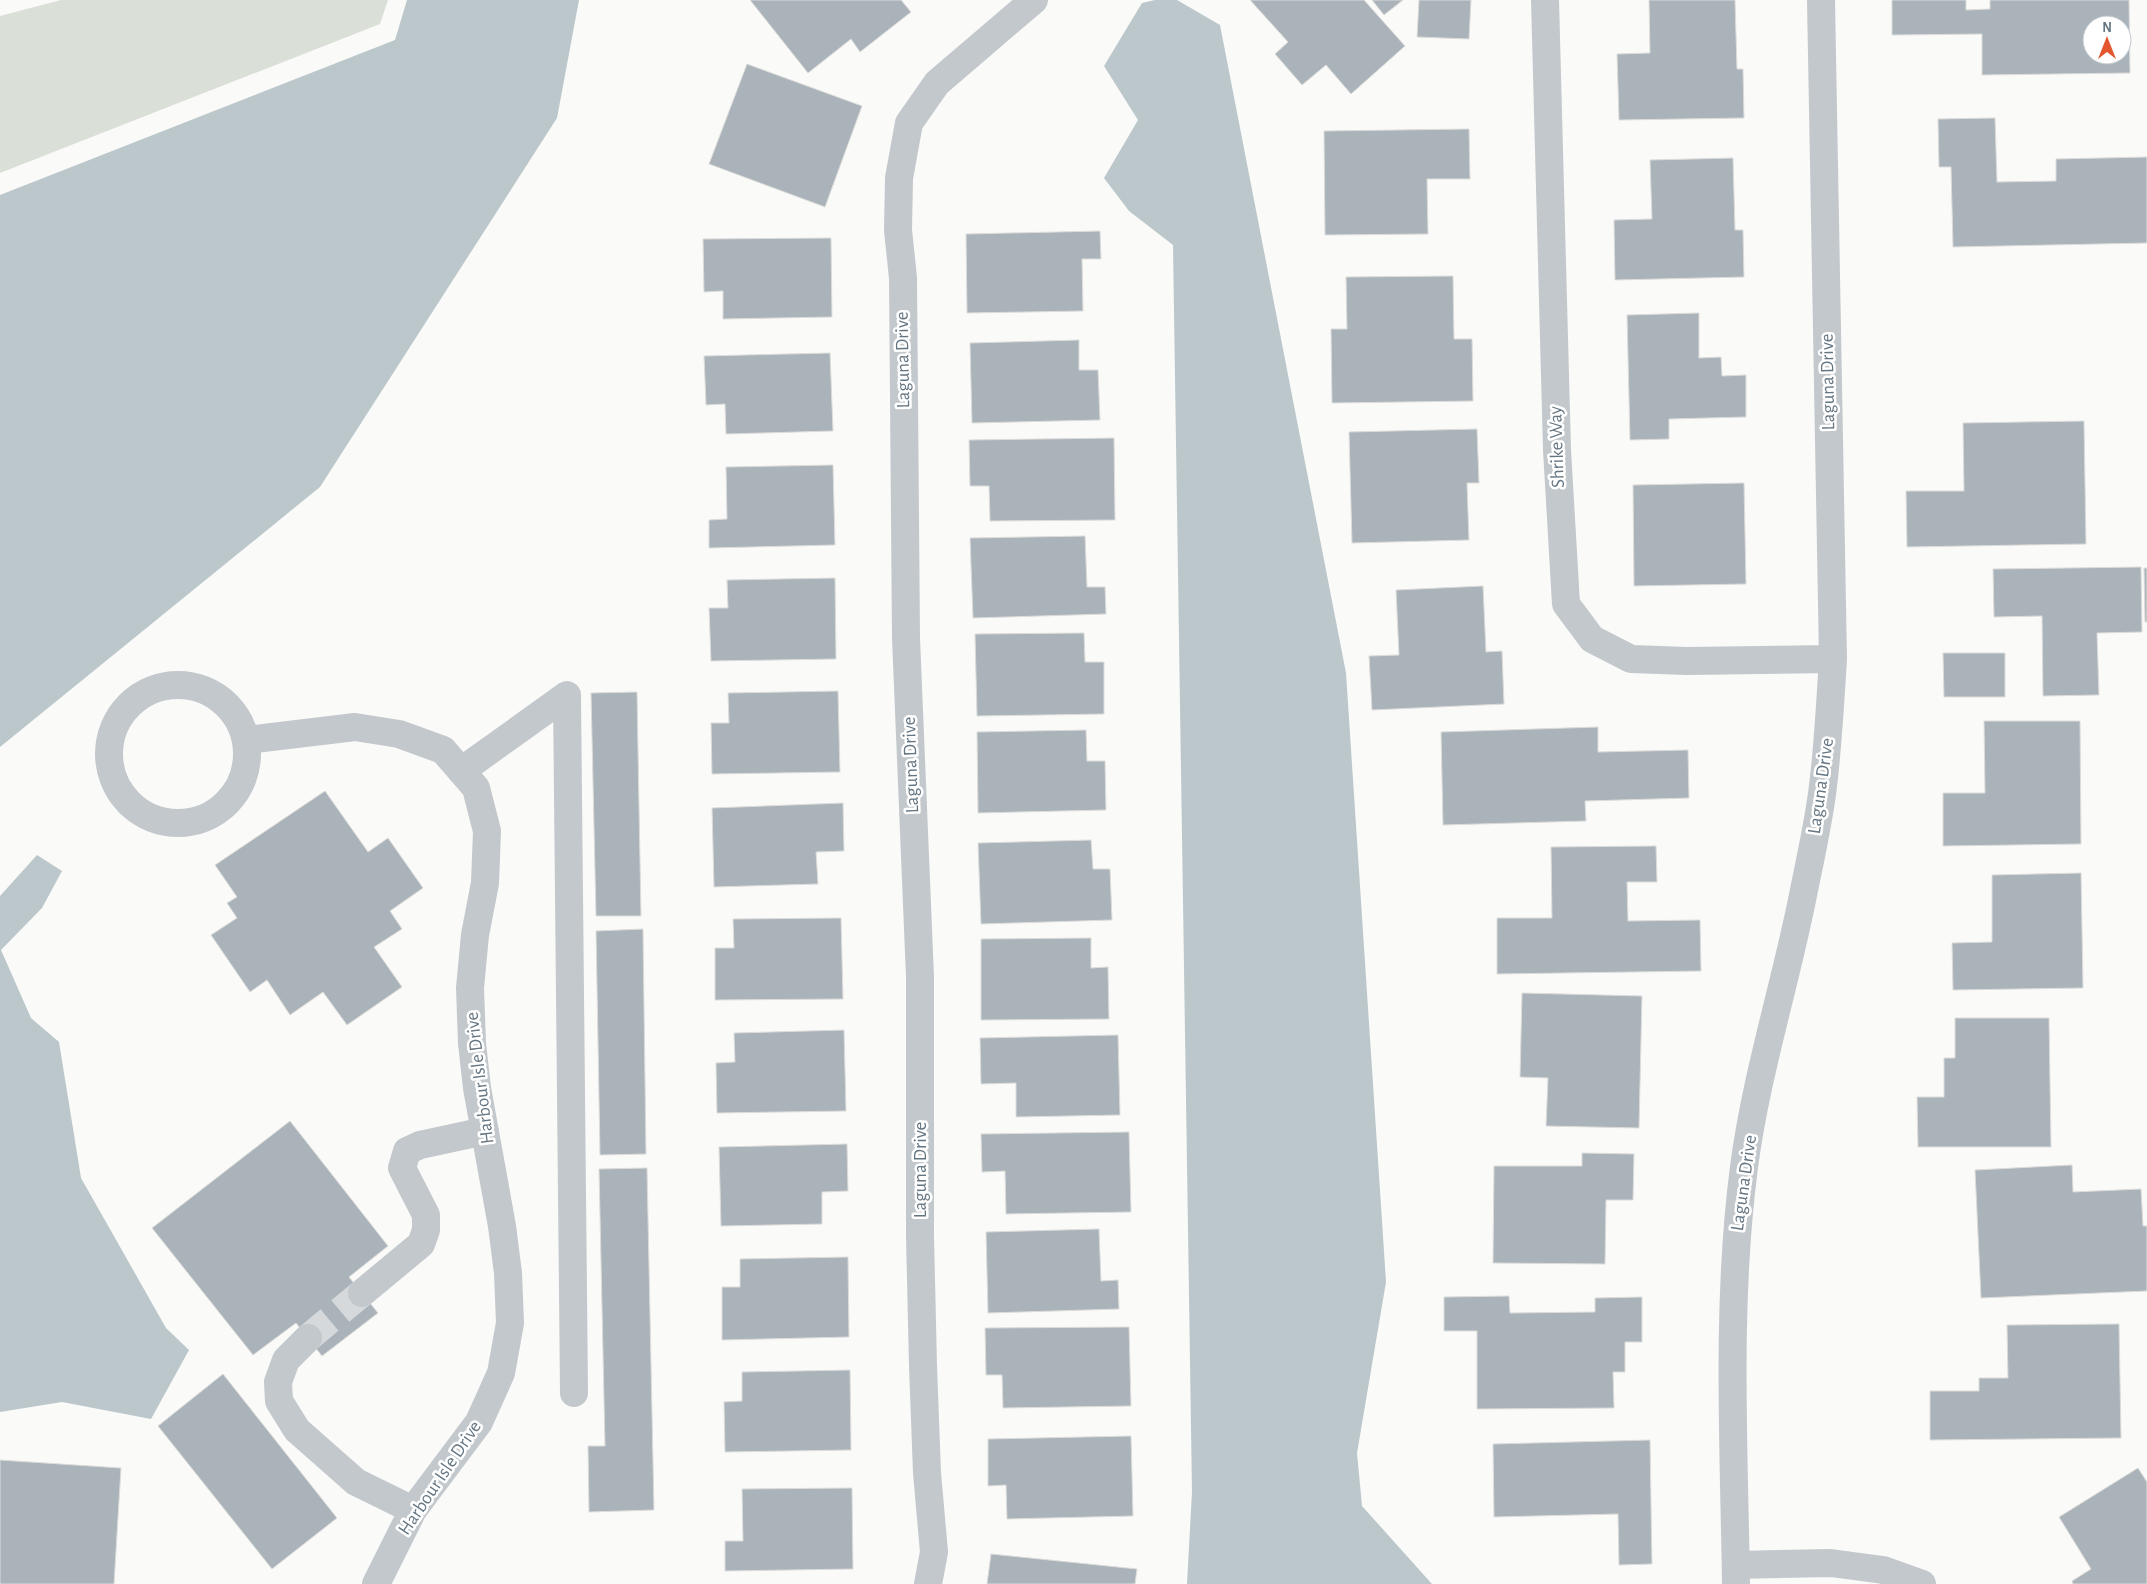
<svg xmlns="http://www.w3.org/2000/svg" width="2147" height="1584" viewBox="0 0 2147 1584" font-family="'Alegreya Sans',sans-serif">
  <rect width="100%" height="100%" fill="#fafaf8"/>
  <path fill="#dadfd7" d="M61,0H388L380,24L0,173V16Z"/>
  <path fill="#bbc7cb" d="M407,0H579L557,118L320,487L0,747V195L395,40Z
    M1155,0H1177L1220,25L1346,673L1386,1282L1357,1453L1362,1506L1432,1584H1187L1192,1492L1173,245L1129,211L1104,178L1138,120L1104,66L1142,3Z
    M37,855L62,871L42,908L1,950L31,1018L59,1042L81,1178L166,1328L189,1350L151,1419L62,1402L0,1412V896Z"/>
  <path fill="#aab3b9" stroke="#dcdcda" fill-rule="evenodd" d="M750,0H901L911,12L860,52L851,39L808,73Z
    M1250,0H1364L1405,46L1351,94L1326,65L1302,85L1275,54L1288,42Z
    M1372,0H1403L1384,15Z
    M1419,0H1471L1469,39L1417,37Z
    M1649,0H1735L1737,69H1743L1744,118L1619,120L1617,54L1650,53Z
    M1892,0H1966V10L1990,9V0H2129L2130,73L1982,75V34L1892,35ZM2092,25H2122V55H2092Z
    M747,64L862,106L825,207L709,164Z
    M1995,118L1997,182L2056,181V159L2147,157V243L1953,247L1951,167H1939L1938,119Z
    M1469,129L1470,179H1427L1428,234L1325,235L1324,131Z
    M1733,158L1735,230H1743L1744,277L1615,280L1614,220L1652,219L1650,160Z
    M1100,231L1101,259H1082L1083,311L967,313L966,234Z
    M831,238L832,317L723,319V291L704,292L703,239Z
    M1453,276L1454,339H1472L1473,401L1332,403L1331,329H1347L1346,277Z
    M1699,313V358L1721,357L1722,376L1746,375V417L1669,419V439L1630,440L1627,315Z
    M1079,340V370H1098L1100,420L972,423L970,343Z
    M830,353L833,431L726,434L725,404L706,405L704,356Z
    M2084,421L2086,544L1907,547L1906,491H1964L1963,423Z
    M1477,429L1479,483H1467L1469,540L1352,543L1349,432Z
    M1114,438L1115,520L990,521L989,486H970L969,440Z
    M833,465L835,545L709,548V520L727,519L726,467Z
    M1744,483L1746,584L1634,586L1633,485Z
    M1085,536L1087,587H1105L1106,614L973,618L970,538Z
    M2141,567L2142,632L2097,633L2099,695L2043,696L2042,616L1994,617L1993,569Z
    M2144,568H2147V622H2145Z
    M835,578L836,659L711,661L709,608H728L727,580Z
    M1483,586L1486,652L1502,651L1504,704L1372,710L1369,656L1399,655L1396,590Z
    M1084,633L1085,662H1104V714L977,716L975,634Z
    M1943,653H2005V697H1944Z
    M838,691L840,772L712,774L711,723H729L728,693Z
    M637,692L641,916H596L591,693Z
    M1984,721H2080L2081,844L1943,846V793H1985Z
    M1598,727V752L1688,750L1689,798L1585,801L1586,821L1443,825L1441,732Z
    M1086,730L1087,761H1105L1106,810L978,813L977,732Z
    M325,791L368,852L388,838L423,888L390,911L402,929L374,947L402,987L347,1025L323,992L290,1015L267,980L250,992L211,935L237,918L227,903L237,897L215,865Z
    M843,803L844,851L816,852L818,884L714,887L712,808Z
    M1091,840L1093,869H1110L1112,920L981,924L978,843Z
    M1656,846L1657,882H1627L1628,921L1700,920L1701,971L1497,974V918H1552L1551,847Z
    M2081,873L2083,988L1953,990L1952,943L1992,942V875Z
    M841,918L843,999L715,1000V948H734L733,919Z
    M643,929L646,1154L600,1155L596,931Z
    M1091,938V968L1108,967L1109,1019L981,1020V939Z
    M1522,993L1642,996L1639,1128L1546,1126L1548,1078L1520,1077Z
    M1955,1018H2049L2051,1147H1918L1917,1097H1944V1058H1955Z
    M844,1030L846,1111L717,1113L716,1063L735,1062L734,1033Z
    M1118,1035L1120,1115L1016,1117V1083L981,1084L980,1038Z
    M290,1121L388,1246L349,1277L378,1313L322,1356L296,1323L253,1355L152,1228Z
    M1129,1132L1131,1212L1006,1214L1005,1171L982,1172L981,1134Z
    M847,1144L848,1191L822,1192V1224L721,1226L719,1147Z
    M1582,1153L1634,1154L1633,1200H1606L1605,1264L1493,1263L1494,1166H1582Z
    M2072,1165L2073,1192L2141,1189L2143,1226H2147V1291L1981,1298L1975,1170Z
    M647,1168L654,1510L589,1512L588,1446H605L599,1169Z
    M1099,1229L1101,1281L1118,1280L1119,1309L988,1313L986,1232Z
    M848,1257L849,1337L722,1340V1287H740V1259Z
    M1509,1296L1510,1313L1595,1312V1298L1642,1297V1342H1625V1372H1613L1614,1408L1477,1409V1331H1444V1297Z
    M2119,1324L2121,1438L1930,1440V1391H1979V1378H2008L2007,1325Z
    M1129,1327L1131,1406L1003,1408L1002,1375H986L985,1328Z
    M850,1370L851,1450L725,1452L724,1402L742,1401V1372Z
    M223,1374L337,1518L272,1569L158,1426Z
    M1131,1436L1133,1516L1007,1519L1006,1485L988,1486V1439Z
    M1650,1440L1652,1564L1619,1565L1618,1514L1494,1517L1493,1444Z
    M0,1460L121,1468L114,1584H0Z
    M2138,1468L2147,1482V1584H2073L2072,1581L2091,1569L2059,1517Z
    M852,1488L853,1569L725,1571V1541H743L742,1489Z
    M991,1554L1137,1569L1135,1584H987Z"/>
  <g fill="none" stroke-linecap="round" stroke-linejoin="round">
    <path stroke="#d5d9db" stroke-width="28" stroke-dasharray="28 14" stroke-linecap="butt" d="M308,1338L362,1293"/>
    <path stroke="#c3c8cc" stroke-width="28" d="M1545,0L1557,450L1566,604L1592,639L1631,659L1687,661L1833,659
      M109 754a69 69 0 1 1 138 0a69 69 0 1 1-138 0Z
      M246,740L355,727L399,734L443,750L476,788L487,831L485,883L475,935L470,988L472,1043L477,1088L502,1226L508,1273L510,1323L501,1373L479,1422L413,1510L376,1584
      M461,771L567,695L574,1393
      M362,1293L421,1244L426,1230V1215L402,1168L407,1151L420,1145L485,1131
      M308,1338L286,1360L278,1382L279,1401L297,1430L356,1482L413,1510
      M1736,1565L1831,1563L1883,1570L1922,1584
      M928,1584L934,1552L927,1473L923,1366L920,1236V977L906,638L903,278L898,230L899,178L909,123L937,83L1034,0
      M1736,1584C1734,1445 1726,1305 1744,1167C1756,1076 1784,989 1802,900C1809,865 1817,830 1822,794C1828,749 1830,704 1833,659L1821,0"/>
  </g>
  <g text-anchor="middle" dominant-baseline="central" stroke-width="5" stroke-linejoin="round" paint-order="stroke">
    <g font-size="19" fill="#657683" stroke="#fff">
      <text transform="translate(903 360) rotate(-91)">Laguna Drive</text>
      <text transform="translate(1828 382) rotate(-91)">Laguna Drive</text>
      <text transform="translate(1557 447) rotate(-92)">Shrike Way</text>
      <text transform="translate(911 765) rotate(-92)">Laguna Drive</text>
      <text transform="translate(1821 786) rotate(-82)">Laguna Drive</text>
      <text transform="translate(480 1078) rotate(-97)">Harbour Isle Drive</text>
      <text transform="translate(920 1170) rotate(-90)">Laguna Drive</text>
      <text transform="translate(1744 1183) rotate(-82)">Laguna Drive</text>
      <text transform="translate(440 1478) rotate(-56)">Harbour Isle Drive</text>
    </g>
  </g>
  <g transform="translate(2107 40)"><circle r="24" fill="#ffffff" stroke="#c1c8cd"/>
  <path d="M0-4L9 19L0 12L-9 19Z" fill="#e4572e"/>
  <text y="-8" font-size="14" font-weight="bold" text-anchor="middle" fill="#657683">N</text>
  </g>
</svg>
